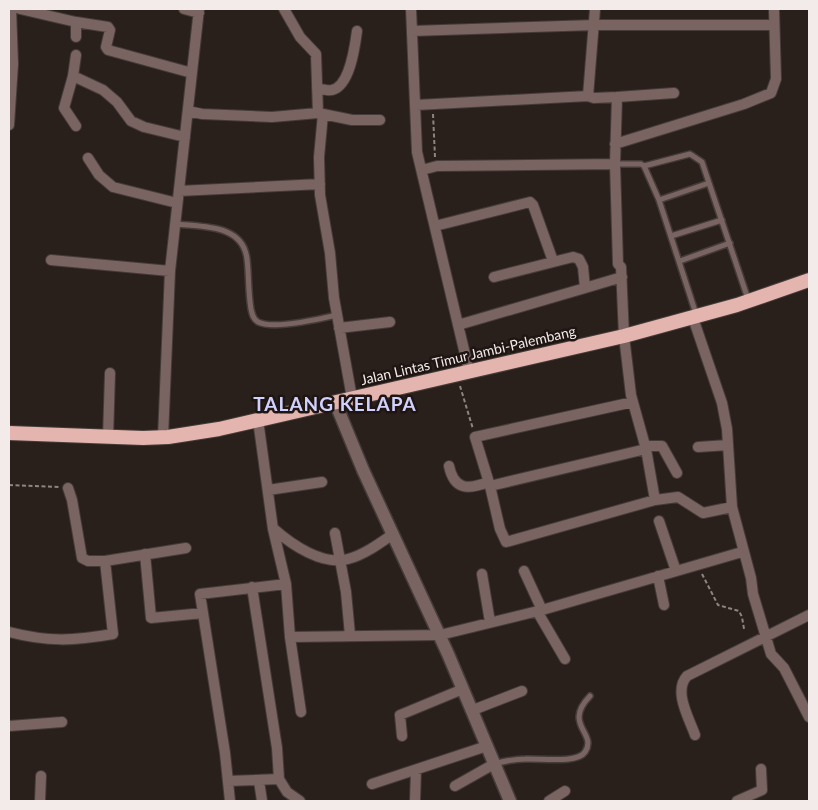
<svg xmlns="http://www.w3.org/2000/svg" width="818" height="810" viewBox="0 0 818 810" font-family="Lato,sans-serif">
  <rect width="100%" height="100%" fill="#29201c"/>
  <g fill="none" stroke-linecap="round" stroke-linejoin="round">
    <defs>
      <path id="service" d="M615,164H641L644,166L659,200L696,314
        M644,166L690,154L702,162L748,299
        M659,200L709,183
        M176,224C202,227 243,224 247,259C249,275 248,292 251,309C252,314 253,319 258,322C274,330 320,319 337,315
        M671,236L722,220
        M680,261L730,243
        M494,764C505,761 515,759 525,759C539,758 577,764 585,752C598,733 562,725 590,696"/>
      <path id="minor" d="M20,9L76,22L108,27L110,30L106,47L108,50L192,73
        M184,9L199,13
        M284,9L300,37L316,54L318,113
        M411,9L417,152L469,371
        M595,9L588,96L594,98L617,97L615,164L618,264L621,267L624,336L631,395L646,449L655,500L678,497L703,513L732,507
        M76,22V37
        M412,31L595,25H774
        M76,55L73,76L103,90L117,102L131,121L144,127L185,137
        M73,76L64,108L76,126
        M317,88C321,89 328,91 332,90C350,86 355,46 357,31
        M617,97L674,93
        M416,105L588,96
        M188,111L202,114L272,117L318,113L352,120H380
        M323,114L319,157L320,195L330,253L334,298L352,398
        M9,125L13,64L11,9
        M615,144L744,104L771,93L776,79L774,9
        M88,158L99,175L113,187L177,203
        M422,170L437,166L615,164
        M179,191L320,184
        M435,226L530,202L533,205L553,261
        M51,260L170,271
        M494,277L573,257L579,259L583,267L585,288L622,277
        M693,318L722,403L727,429L732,507L751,578L753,594L771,654L784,668L809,717
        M458,325L585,288
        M339,328L390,322
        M633,402L475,437L490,486L500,529L506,542L655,500
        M163,437L170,271L199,9
        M108,438L110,373
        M646,446H662L677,473
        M698,447L728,445
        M449,466C454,490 468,490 488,482
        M490,486L646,449
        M268,490L322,482
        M659,521L676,571
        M274,529C292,545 323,566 348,559C364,555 380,543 393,534
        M335,533L346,592L350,635
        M145,554L151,618L203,613
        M105,561L186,548
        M524,571L542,610L742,552
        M482,574L490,622
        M658,576L664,605
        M286,584L290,637L301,712
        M252,587L277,748L279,779L287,792L300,801
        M537,611L565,659
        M9,632C48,642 73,641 113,634L105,561H88L82,558L72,500L68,488
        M290,637L440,635L542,610
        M473,710L522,691
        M9,726L62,722
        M695,735C689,718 673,691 687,676L809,615
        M402,736L400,715L463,689
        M228,781L279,779
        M259,781L262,801
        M372,784L487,746
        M455,786L494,764
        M40,801L41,776
        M230,801L225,753L200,594L286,584L273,529L258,420
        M415,801L416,770
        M549,801L565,791
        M737,801L762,790L761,769"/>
      <path id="tertiary" d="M335,402L363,470L448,654L510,801"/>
      <path id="trunk" d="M9,433L143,438L168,437L219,429L624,336L737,305L809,280"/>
    </defs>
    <use href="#service" stroke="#453c39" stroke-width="8"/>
    <use href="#minor" stroke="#453c39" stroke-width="12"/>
    <use href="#tertiary" stroke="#453c39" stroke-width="15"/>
    <use href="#trunk" stroke="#453c39" stroke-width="16"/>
    <path stroke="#8d8582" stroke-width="2" stroke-dasharray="4 2.5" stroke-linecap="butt" d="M433,114L435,157
      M460,386L473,429
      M9,485L59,487
      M702,574L718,605L739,611L742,617L744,629"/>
    <use href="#service" stroke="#796462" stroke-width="5"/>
    <use href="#minor" stroke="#796462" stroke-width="10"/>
    <use href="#tertiary" stroke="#796462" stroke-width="12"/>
    <use href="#trunk" stroke="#e4b4af" stroke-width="14"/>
  </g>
  <g text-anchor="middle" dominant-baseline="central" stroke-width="5" stroke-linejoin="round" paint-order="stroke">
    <g font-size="14" fill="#f2ebe9" stroke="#1f1613">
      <text transform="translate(468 355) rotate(-13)">Jalan Lintas Timur Jambi-Palembang</text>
    </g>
    <g font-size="19" font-weight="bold" letter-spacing="1" fill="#d0d1fd" stroke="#1f1613">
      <text x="335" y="403">TALANG KELAPA</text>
    </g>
  </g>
  <rect width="818" height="810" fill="none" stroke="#f2ebe9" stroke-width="20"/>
</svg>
